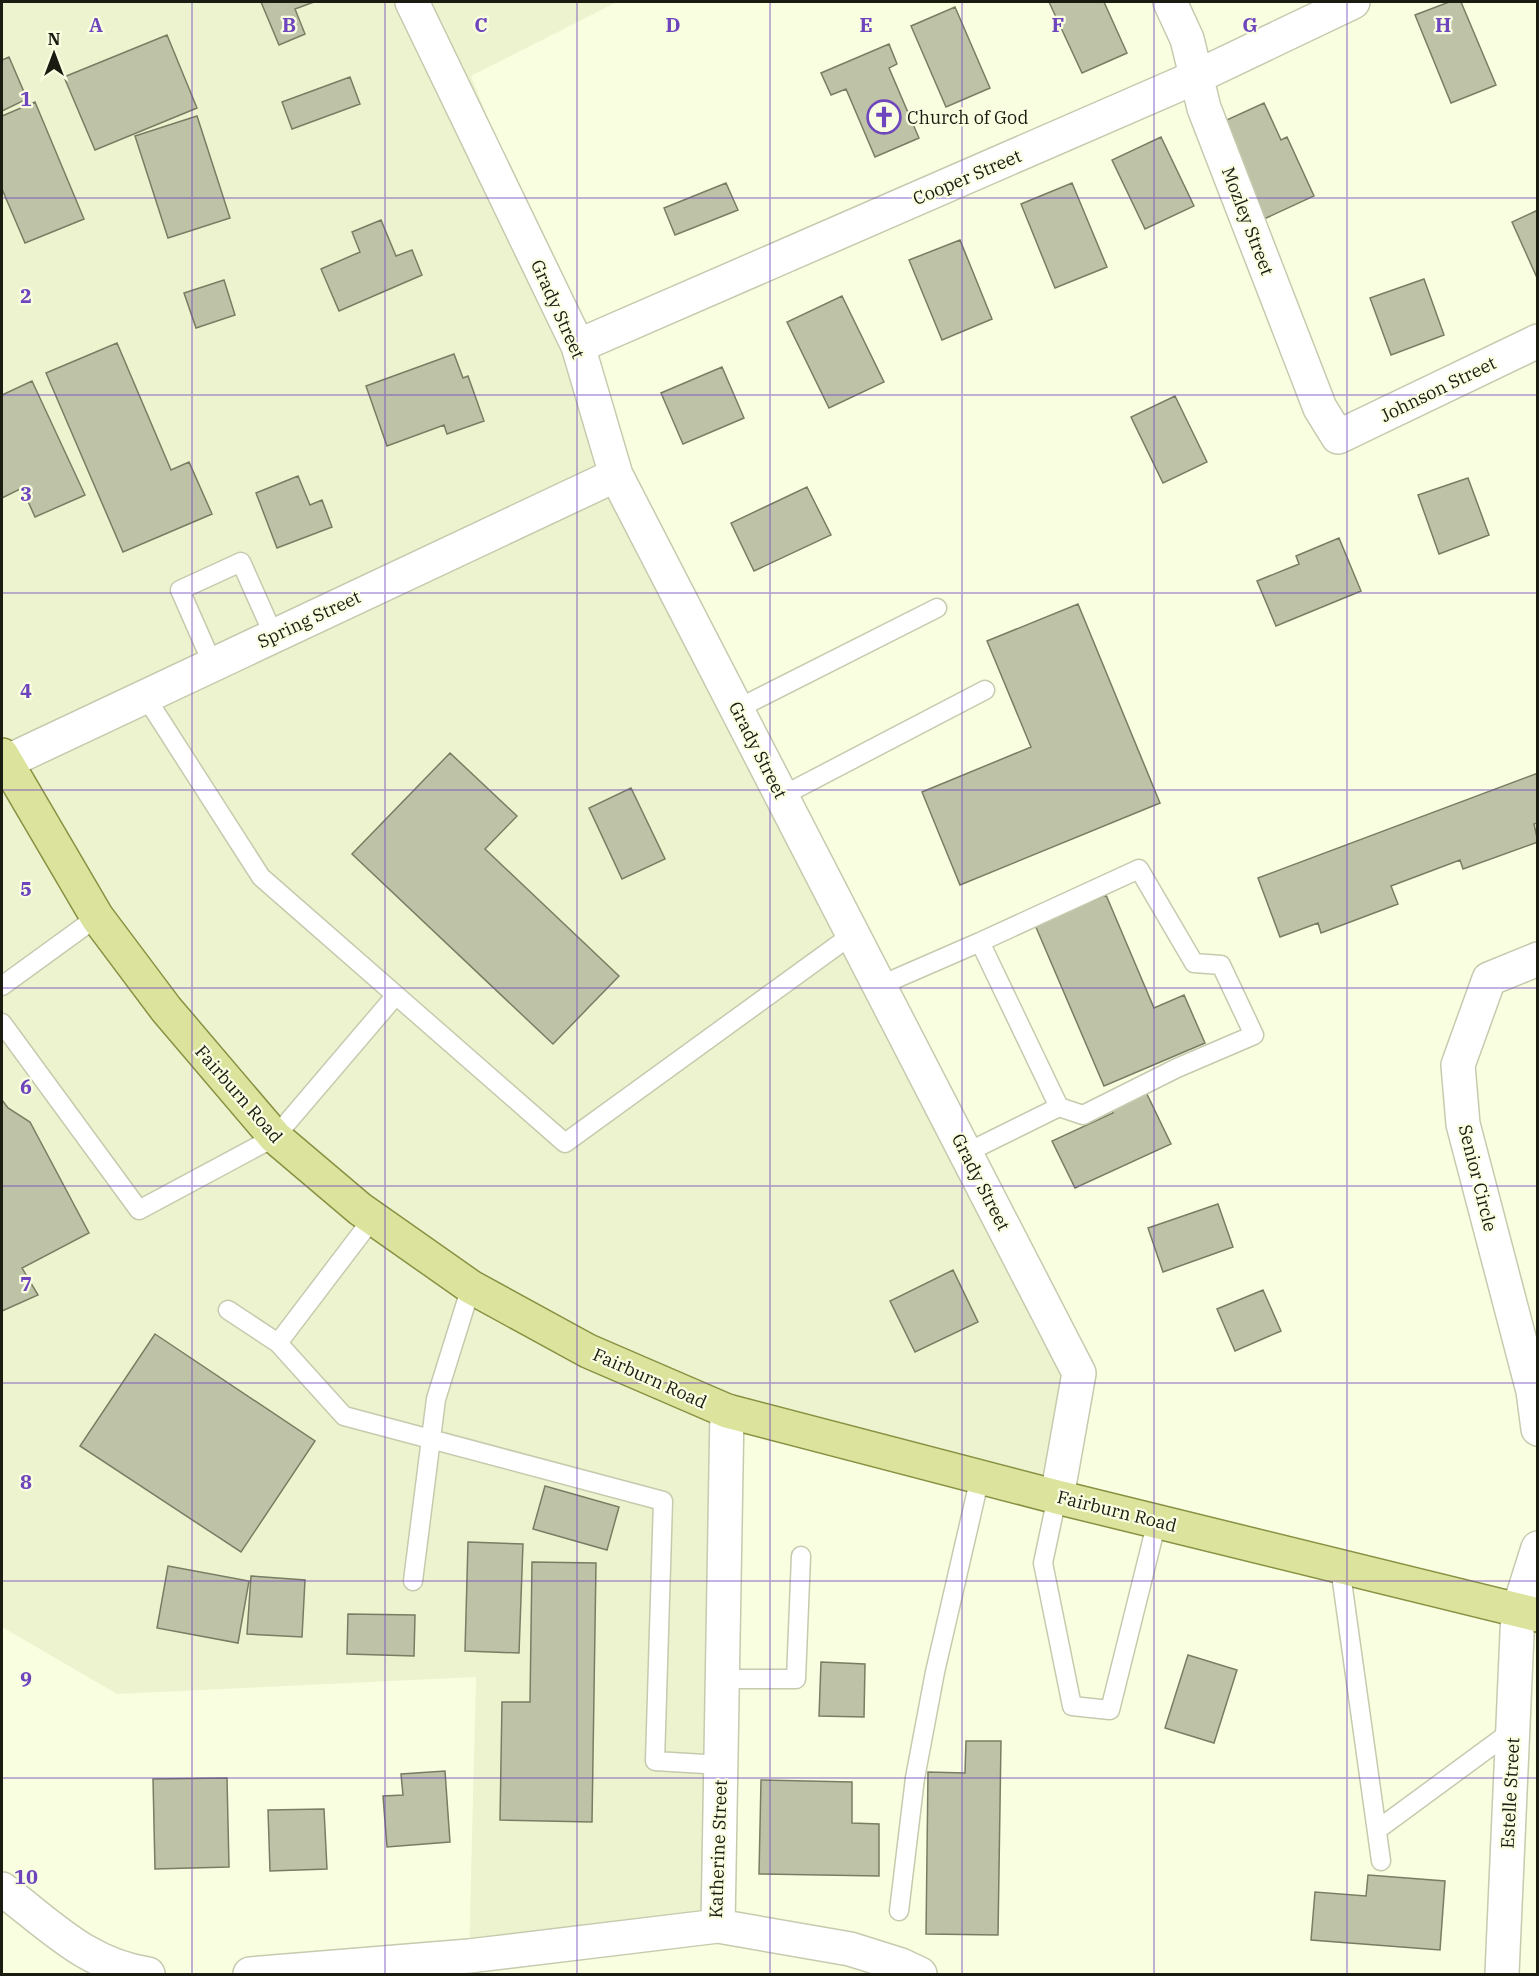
<svg xmlns="http://www.w3.org/2000/svg" width="1539" height="1976" viewBox="0 0 1539 1976" font-family="'IBM Plex Serif',serif">
  <rect width="100%" height="100%" fill="#fafee1"/>
  <path fill="#edf3ce" d="M2,2H617L471,76L578,346L616,475L1079,1373L1057,1497L727,1412L718,1926L469,1956L476,1677L117,1694L2,1627Z"/>
  <path fill="#bec3a7" stroke="#797d63" stroke-width="1.5" d="M261,2H314L295,9L305,34L279,45Z
    M1049,2H1104L1127,53L1082,73Z
    M1449,2H1461L1496,85L1451,103L1415,15Z
    M955,7L990,88L946,107L911,26Z
    M167,35L197,108L95,150L64,77Z
    M889,44L897,64L889,68L919,138L875,157L846,89L831,95L821,73Z
    M9,57L27,99L2,111V60Z
    M350,77L360,104L292,129L282,102Z
    M35,102L84,219L25,243L2,189V116Z
    M1264,103L1281,140L1287,137L1314,196L1264,219L1220,123Z
    M197,116L230,218L168,238L135,136Z
    M1161,137L1194,206L1145,229L1112,160Z
    M726,183L738,210L675,235L664,208Z
    M1072,183L1107,267L1055,288L1021,204Z
    M1538,210V280L1512,222Z
    M381,220L396,256L412,250L422,275L339,311L321,269L360,252L352,232Z
    M960,240L992,319L942,340L909,260Z
    M1424,279L1444,335L1391,355L1370,298Z
    M224,280L235,315L196,328L184,293Z
    M842,296L884,382L829,408L787,322Z
    M117,343L171,470L189,462L212,514L123,552L46,373Z
    M454,354L463,378L468,376L484,421L447,434L444,425L387,446L366,386Z
    M722,367L744,418L683,444L661,393Z
    M32,381L85,495L35,517L22,488L2,498V395Z
    M1175,396L1207,462L1163,483L1131,417Z
    M298,476L310,505L322,500L332,527L277,548L256,493Z
    M1468,478L1489,535L1439,554L1418,495Z
    M807,487L831,535L754,571L731,523Z
    M1339,538L1361,591L1276,626L1257,581L1299,564L1296,556Z
    M1078,604L1160,803L960,885L922,792L1031,747L987,641Z
    M450,753L517,816L485,849L619,976L553,1044L352,854Z
    M1538,773V823L1534,824L1538,842L1463,869L1460,860L1391,886L1398,904L1321,933L1318,923L1280,937L1258,878Z
    M631,788L665,859L622,879L589,808Z
    M1106,895L1154,1008L1184,995L1205,1043L1104,1086L1035,925Z
    M1144,1088L1171,1144L1075,1188L1052,1141L1113,1113L1109,1105Z
    M2,1100L8,1108L30,1122L89,1233L22,1268L38,1295L2,1311Z
    M1218,1204L1233,1247L1163,1272L1148,1228Z
    M953,1270L978,1322L915,1352L890,1301Z
    M1263,1290L1281,1331L1235,1351L1217,1309Z
    M155,1334L315,1441L241,1552L80,1446Z
    M545,1486L619,1507L607,1550L533,1529Z
    M468,1542L523,1544L519,1653L465,1651Z
    M532,1562L596,1563L592,1822L500,1820L502,1702H530Z
    M168,1566L249,1581L238,1643L157,1628Z
    M251,1576L305,1580L302,1637L247,1634Z
    M348,1614L415,1615L414,1656L347,1654Z
    M1188,1655L1237,1670L1214,1743L1165,1728Z
    M821,1662L865,1664L864,1717L819,1716Z
    M966,1741H1001L998,1935L926,1934L928,1772L965,1773Z
    M445,1771L450,1842L387,1847L383,1796L403,1795L401,1774Z
    M227,1778L229,1867L155,1869L153,1779Z
    M761,1780L852,1782V1823L879,1824V1876L759,1874Z
    M324,1809L327,1869L270,1871L268,1810Z
    M1368,1875L1445,1881L1440,1950L1311,1940L1315,1892L1366,1896Z"/>
  <g fill="none" stroke-linecap="round" stroke-linejoin="round">
    <defs>
      <path id="lane" d="M213,665L180,590L241,562L274,636
        M145,696L261,877L565,1143L853,934
        M737,709L937,608
        M782,796L985,690
        M980,942L1139,869L1194,963L1221,965L1254,1035L1177,1068L1083,1115L1059,1107
        M2,986L97,917
        M879,986L980,942L1059,1107L966,1153
        M2,1023L139,1210L275,1137L396,995
        M228,1310L278,1343L344,1416L663,1501L655,1761L721,1765
        M278,1343L373,1218
        M1057,1497L1043,1563L1072,1706L1110,1710L1157,1521
        M1340,1567L1381,1861
        M413,1581L436,1399L471,1287
        M722,1679H796L801,1556
        M1377,1830L1513,1730
        M899,1911L915,1778L935,1672L980,1477"/>
      <path id="street" d="M412,2L578,346L616,475L1079,1373L1057,1497
        M1170,2L1187,39L1204,108L1320,408L1338,437L1538,341
        M578,346L1196,77L1353,2
        M2,764L616,475
        M1538,959L1489,979L1458,1065L1463,1124L1533,1391L1538,1429
        M2,1889C49,1924 86,1965 148,1974
        M718,1926L727,1411
        M250,1974L469,1956L718,1926L850,1949L901,1965L920,1974
        M1502,1974L1518,1611L1538,1548"/>
      <path id="primary" d="M2,755L97,917L166,1009L275,1137L360,1209L471,1287L588,1351L727,1411L1057,1497L1538,1615"/>
    </defs>
    <use href="#lane" stroke="#c6caae" stroke-width="21"/>
    <use href="#street" stroke="#c6caae" stroke-width="36"/>
    <use href="#primary" stroke="#889142" stroke-width="36"/>
    <use href="#lane" stroke="#fff" stroke-width="18"/>
    <use href="#street" stroke="#fff" stroke-width="33"/>
    <use href="#primary" stroke="#dce39d" stroke-width="33"/>
  </g>
  <path fill="none" stroke="#6e45bd" stroke-width="1.5" stroke-opacity="0.55" d="M192,2V1974M385,2V1974M577,2V1974M770,2V1974M962,2V1974M1154,2V1974M1347,2V1974M2,198H1538M2,395H1538M2,593H1538M2,790H1538M2,988H1538M2,1186H1538M2,1383H1538M2,1581H1538M2,1778H1538"/>
  <defs>
    <symbol id="church-ring" viewBox="-11 -11 22 22"><circle r="9.5" fill="#fafee1" stroke="#6e45bd" stroke-width="1.5"/><path d="M-1.2-6h2.4v3.5h3.3v2.4h-3.3V6h-2.4V-.1h-3.3v-2.4h3.3Z" fill="#6e45bd"/></symbol>
  </defs>
  <g fill-rule="evenodd">
    <use href="#church-ring" x="865" y="98" width="38" height="38"/>
  </g>
  <g text-anchor="middle" dominant-baseline="central" stroke-width="4.5" stroke-linejoin="round" paint-order="stroke">
    <g font-size="18" fill="#1a1b11" stroke="#fafee1" text-anchor="start">
      <text x="907" y="117">Church of God</text>
    </g>
    <g font-size="18" fill="#1a1b11" stroke="#fafee1">
      <text transform="translate(967 177) rotate(-23)">Cooper Street</text>
      <text transform="translate(1248 221) rotate(69)">Mozley Street</text>
      <text transform="translate(558 309) rotate(66)">Grady Street</text>
      <text transform="translate(1438 389) rotate(-26)">Johnson Street</text>
      <text transform="translate(309 619) rotate(-25)">Spring Street</text>
      <text transform="translate(758 750) rotate(63)">Grady Street</text>
      <text transform="translate(239 1094) rotate(49)">Fairburn Road</text>
      <text transform="translate(1478 1178) rotate(76)">Senior Circle</text>
      <text transform="translate(981 1182) rotate(63)">Grady Street</text>
      <text transform="translate(650 1378) rotate(24)">Fairburn Road</text>
      <text transform="translate(1117 1511) rotate(14)">Fairburn Road</text>
      <text transform="translate(1510 1793) rotate(-87)">Estelle Street</text>
      <text transform="translate(718 1849) rotate(-88)">Katherine Street</text>
    </g>
  </g>
  <g font-size="20" text-anchor="middle" font-weight="bold" fill="#6e45bd" stroke="#fafee1" stroke-width="4.5" stroke-linejoin="round" paint-order="stroke">
    <text x="96" y="32">A</text>
    <text x="289" y="32">B</text>
    <text x="481" y="32">C</text>
    <text x="673" y="32">D</text>
    <text x="866" y="32">E</text>
    <text x="1058" y="32">F</text>
    <text x="1250" y="32">G</text>
    <text x="1443" y="32">H</text>
    <text x="26" y="106">1</text>
    <text x="26" y="303">2</text>
    <text x="26" y="501">3</text>
    <text x="26" y="698">4</text>
    <text x="26" y="896">5</text>
    <text x="26" y="1094">6</text>
    <text x="26" y="1291">7</text>
    <text x="26" y="1489">8</text>
    <text x="26" y="1686">9</text>
    <text x="26" y="1884">10</text>
  </g>
  <rect width="1539" height="1976" fill="none" stroke="#1a1b11" stroke-width="6"/>
  <g transform="translate(54 54)" stroke="#fafee1" stroke-width="4.5" paint-order="stroke">
  <path d="M0-4.5L10 22L0 15L-10 22Z" fill="#1a1b11"/>
  <text y="-9" font-size="16" font-weight="bold" text-anchor="middle" fill="#1a1b11">N</text>
  </g>
</svg>
